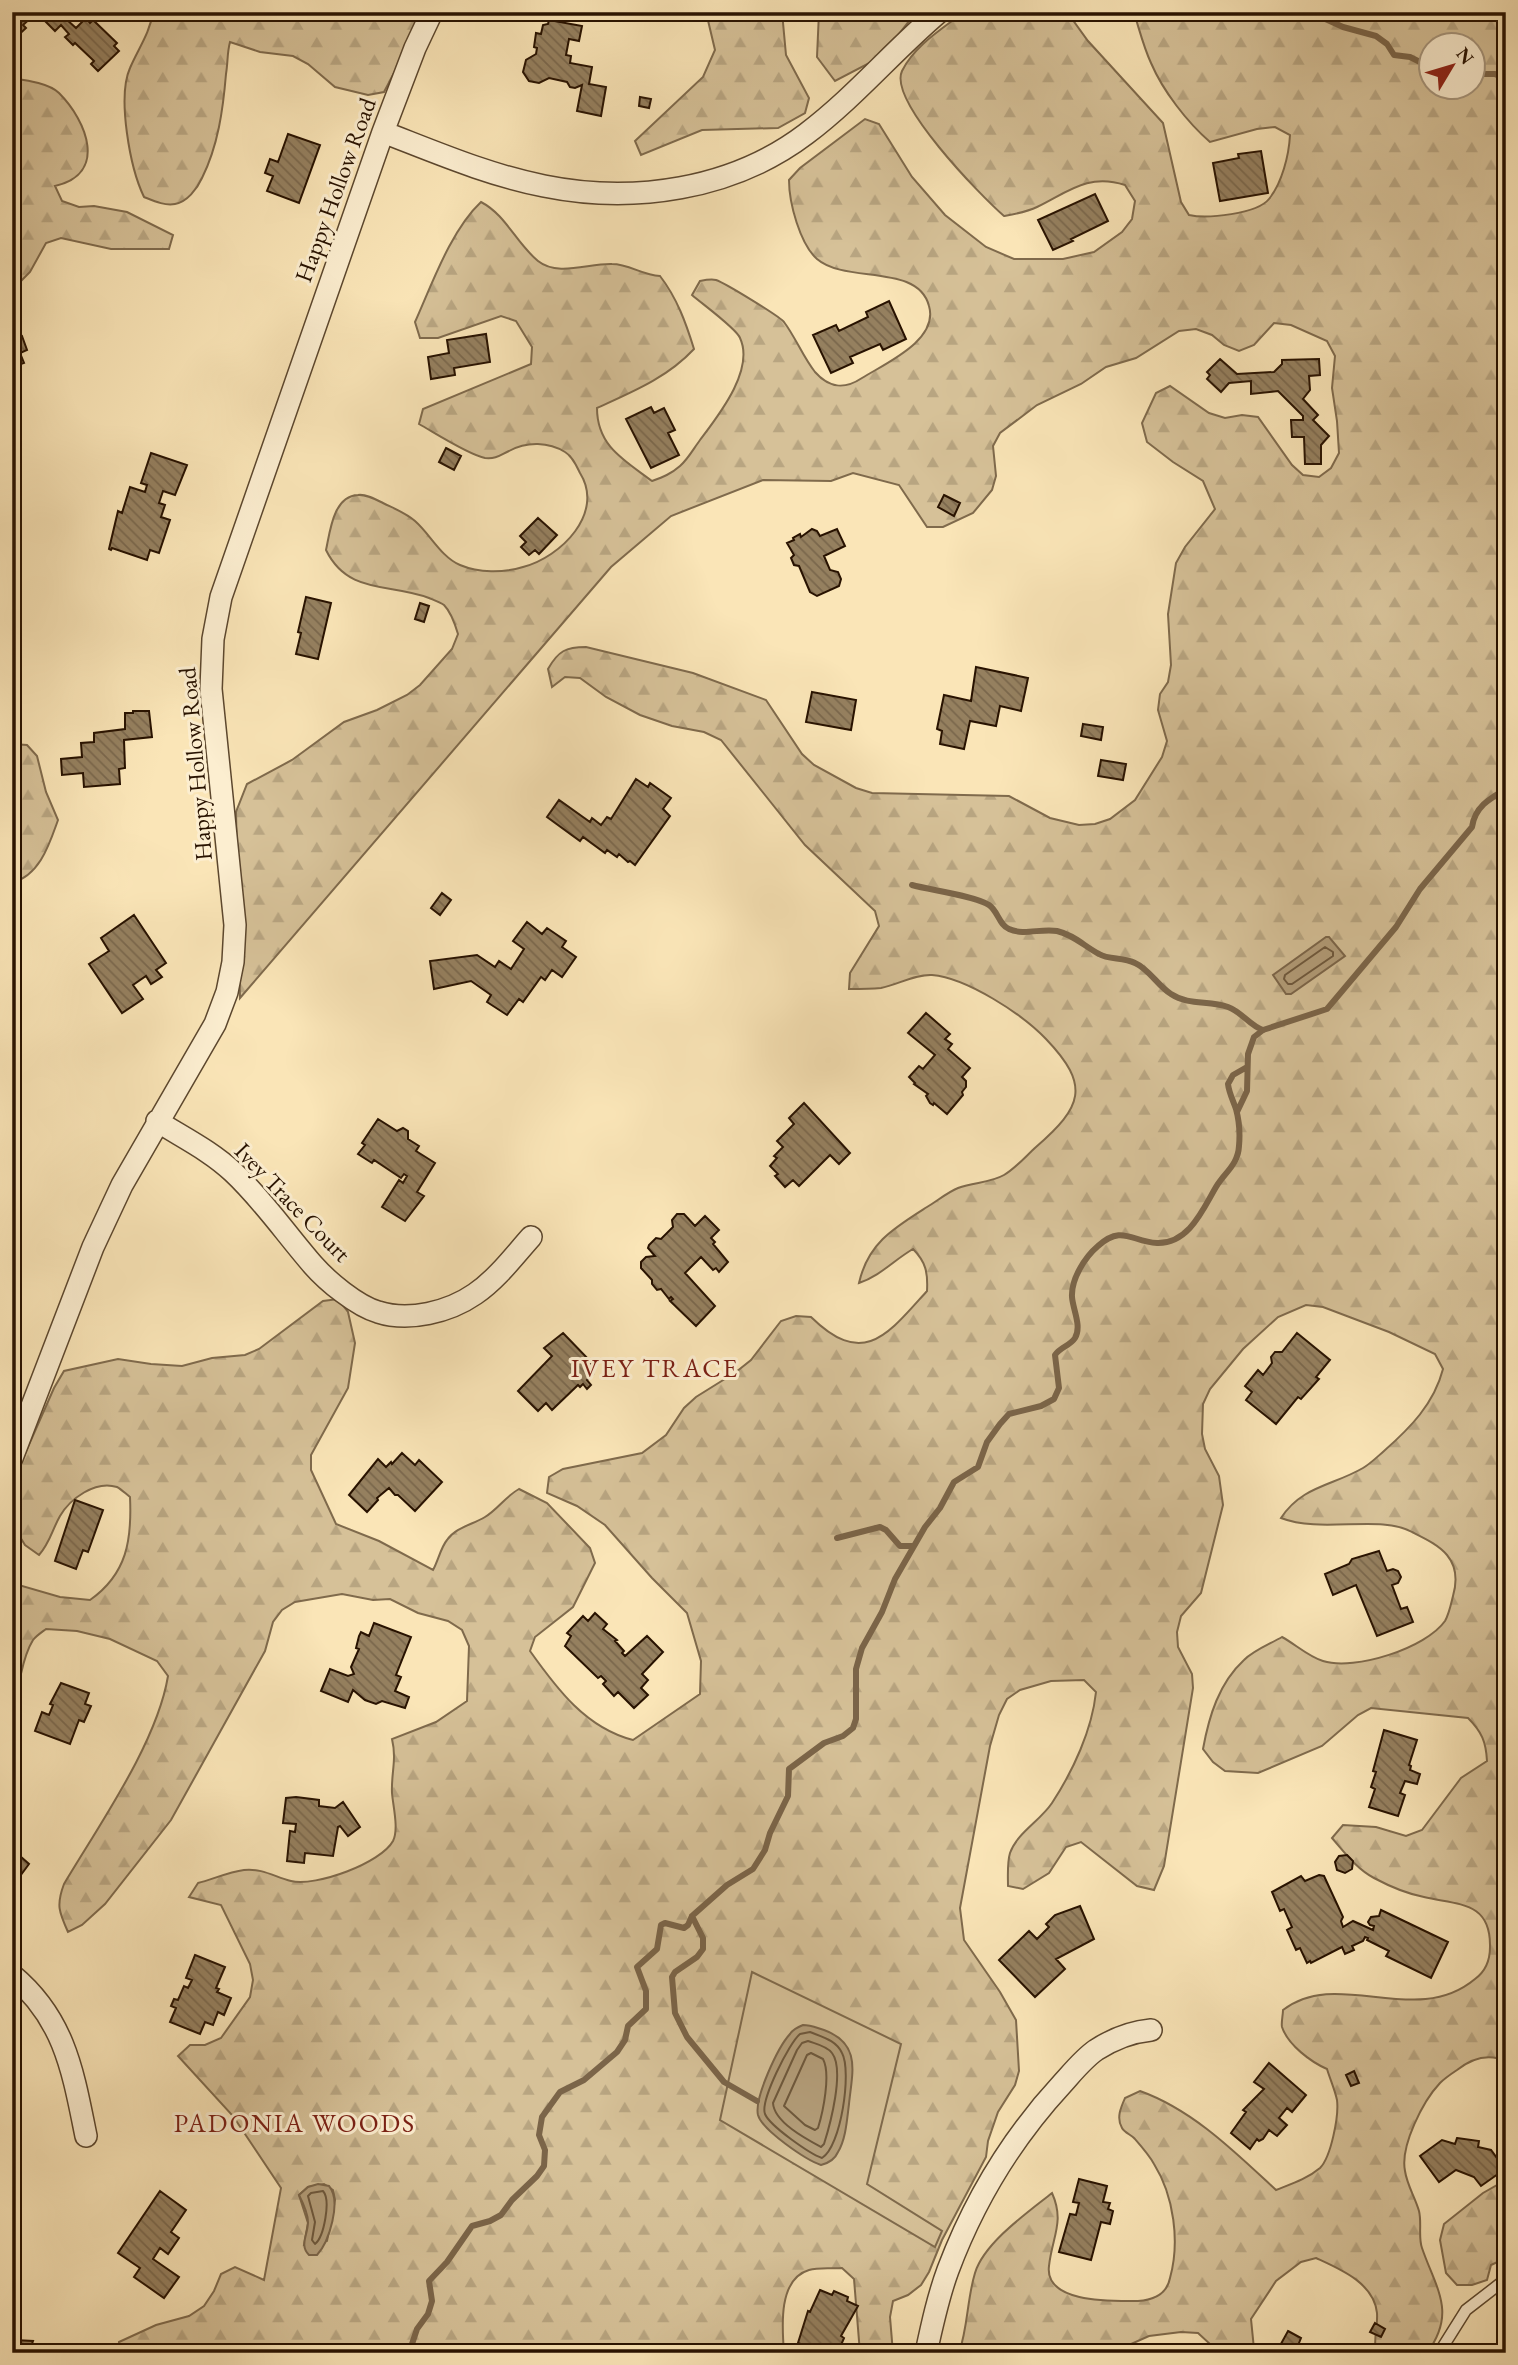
<svg xmlns="http://www.w3.org/2000/svg" width="1518" height="2365" viewBox="0 0 1518 2365" font-family="'EB Garamond',serif">
  <defs>
    <pattern id="forest-firs" width="22" height="20" patternUnits="userSpaceOnUse" patternTransform="scale(1.75)"><rect width="22" height="20" fill="#d6c198"/><path d="M5 1l3.5 6h-7zM16 11l3.5 6h-7z" fill="#b8a581"/></pattern>
    <pattern id="building-back-hatch" width="6" height="6" patternUnits="userSpaceOnUse" patternTransform="scale(1.75)"><rect width="6" height="6" fill="#95805f"/><path d="M-1 5l2 2M0 0l6 6M5-1l2 2" fill="none" stroke="#7a674c"/></pattern>
  </defs>
  <rect width="100%" height="100%" fill="#fae5b7"/>
  <filter id="stains"><feTurbulence type="fractalNoise" baseFrequency=".00286" numOctaves="4"/><feColorMatrix values="0 0 0 0 .2 0 0 0 0 .09 0 0 0 0 .02 0 0 0 .5 -.17"/></filter>
  <radialGradient id="worn" r=".72"><stop offset=".6" stop-color="#630" stop-opacity="0"/><stop offset="1" stop-color="#630" stop-opacity=".3"/></radialGradient>
  <path fill="url(#forest-firs)" stroke="#7f6a4c" stroke-width="2" fill-rule="evenodd" d="M153,12H419L412,39L384,92L368,95L335,87L308,64L293,56L260,52L230,42C227,53 228,62 226,74C223,110 218,146 202,178C197,189 187,202 175,204C165,206 154,201 144,197C130,168 117,97 130,68C138,49 150,33 153,12Z
    M706,12H782L786,55L809,98L805,113L778,128L702,130L641,155L635,141L703,77L715,50Z
    M819,12H916L881,57L835,81L817,57Z
    M964,12H1067L1088,41L1163,123L1181,202L1189,215C1207,219 1257,214 1269,199C1282,183 1289,155 1290,135L1275,127L1257,129L1210,142C1187,122 1163,91 1151,63C1144,48 1140,32 1135,16L1131,12H1506V2061C1488,2053 1472,2058 1457,2070C1451,2074 1445,2078 1440,2083C1423,2101 1400,2146 1405,2171C1407,2185 1415,2197 1419,2211C1422,2223 1418,2237 1422,2248C1436,2289 1457,2312 1427,2353H1376C1373,2340 1378,2326 1377,2313C1374,2283 1340,2269 1316,2258L1301,2262L1276,2281L1251,2319L1254,2349L1251,2353H1214L1210,2344L1198,2333L1181,2332L1149,2336L1111,2353H959C968,2327 967,2299 975,2273C984,2243 1028,2212 1052,2193C1065,2222 1052,2237 1049,2266C1044,2304 1115,2301 1138,2301C1153,2300 1167,2294 1170,2278C1180,2242 1174,2196 1154,2164C1149,2155 1141,2146 1134,2138C1131,2135 1124,2132 1122,2128C1116,2118 1121,2107 1125,2098L1140,2091C1193,2110 1235,2152 1276,2190C1291,2184 1307,2179 1320,2168C1331,2157 1339,2116 1337,2100C1335,2090 1330,2079 1327,2069C1311,2062 1288,2045 1282,2027C1281,2023 1283,2015 1283,2010C1338,1967 1415,2029 1475,1979C1486,1971 1490,1960 1490,1947C1491,1901 1458,1905 1424,1897C1408,1894 1389,1886 1374,1878C1357,1869 1345,1853 1332,1838L1343,1825L1376,1827L1406,1836L1422,1830L1461,1778L1487,1761C1486,1742 1482,1732 1468,1718L1371,1708L1358,1715L1322,1746L1258,1773L1225,1771L1213,1762L1203,1749C1209,1716 1219,1683 1244,1660C1254,1650 1270,1644 1282,1637C1295,1644 1309,1657 1323,1661C1355,1671 1426,1648 1445,1621C1449,1614 1451,1604 1453,1596C1457,1582 1457,1567 1447,1555C1439,1545 1424,1538 1412,1532C1380,1514 1322,1534 1281,1518C1302,1486 1332,1486 1363,1468C1370,1464 1377,1457 1384,1451C1410,1428 1434,1404 1443,1369L1435,1354L1389,1332L1323,1307L1306,1305L1278,1317L1243,1349L1210,1389L1203,1404L1202,1434L1205,1449L1219,1476L1223,1505L1201,1593L1181,1616L1177,1632L1178,1647L1192,1674L1193,1688L1164,1866L1154,1890L1137,1886L1081,1842L1066,1847L1049,1873L1023,1889L1008,1886C1008,1876 1007,1863 1010,1853C1017,1833 1040,1821 1052,1803C1073,1771 1092,1730 1096,1692L1084,1680L1051,1681L1020,1690L1007,1699L999,1715L990,1746L960,1908L964,1940L1000,1992L1016,2020L1019,2071L1015,2085L998,2112L988,2141L986,2157L942,2240L929,2272L921,2285L908,2295L893,2301L890,2317L893,2353H860L854,2279L842,2268C832,2269 819,2267 809,2270C778,2279 782,2327 784,2353H118L119,2342L156,2325L189,2316L204,2306L214,2291L221,2274L235,2267L264,2280L281,2188L233,2116L178,2056L190,2045H205L221,2038L250,1997L253,1980L250,1964L221,1905L189,1897L198,1883C213,1879 229,1872 244,1870C262,1868 275,1877 291,1881C316,1887 381,1863 393,1841C399,1829 393,1806 392,1793C391,1773 397,1760 392,1739L436,1722L467,1701L469,1646L462,1630L448,1621L418,1613L390,1599L373,1600L342,1594L295,1602L282,1610L273,1622L265,1651L171,1820L105,1904L82,1925L68,1932C59,1912 56,1905 64,1884C99,1825 157,1743 168,1676L157,1661L110,1639L77,1631L46,1629C42,1632 36,1636 33,1640C23,1656 16,1693 16,1711L12,1714V1583L60,1597L90,1600C127,1574 132,1540 130,1497C126,1494 121,1489 117,1487C95,1480 70,1499 60,1516C52,1530 50,1543 39,1555L25,1545L17,1532L12,1507L16,1474L54,1388L64,1371L118,1359L151,1364L182,1366L212,1358L245,1355L259,1349L323,1301L338,1299L348,1312L355,1343L348,1388L311,1455V1470L336,1524L379,1541L433,1570C438,1561 441,1547 447,1540C456,1527 472,1525 485,1517C498,1509 505,1497 519,1489L547,1503L590,1548L595,1563L573,1607L535,1637L530,1651C557,1689 586,1728 633,1740L700,1694L701,1661L687,1613L652,1578L605,1525L577,1506L547,1493L549,1477L563,1469L642,1453L666,1435L684,1408L696,1397L736,1372L751,1360L781,1321L796,1316L811,1317C864,1369 888,1334 927,1291C928,1273 926,1262 913,1249C894,1260 880,1276 859,1283C868,1243 894,1228 927,1207C937,1201 948,1192 958,1188C974,1182 990,1183 1004,1175C1016,1168 1026,1156 1036,1147C1082,1107 1091,1086 1046,1039C1022,1014 967,978 932,975C915,974 897,985 881,988C870,989 859,989 849,989L850,973L879,926L875,911L805,845L721,740L704,732L672,726L640,715L606,697L580,678L565,677L552,687L548,669C558,651 566,647 586,647L693,673L766,700L802,754L814,765L856,788L872,793L1009,796L1050,818L1079,825L1095,824L1110,819L1135,800L1162,757L1167,741L1158,710L1160,694L1168,682L1171,665L1168,614L1176,563L1185,547L1215,509L1203,481L1173,462L1147,442L1142,423L1156,393L1170,386L1209,413L1225,418L1242,415L1258,417L1292,465L1303,475L1319,477L1331,468L1339,453L1337,421L1332,388L1335,356L1327,341L1291,325L1274,323L1254,345L1239,351L1224,345L1212,335L1196,329L1179,331L1136,358L1106,367L1081,384L1037,405L1000,433L993,446L996,476L992,490L973,513L943,527H927L899,485L853,473L831,481L763,480L671,516L611,567L240,998L236,812L247,784L292,760L344,722L377,710L407,695L420,685L452,649L458,634C455,624 451,612 444,605C440,602 434,600 429,598C390,583 348,595 326,550C330,532 333,496 358,495C366,494 375,499 383,503C393,508 406,513 415,521C430,534 441,557 460,565C479,573 503,573 523,567C561,557 605,513 580,473C576,465 572,456 565,452C549,442 527,441 509,451C500,455 497,459 485,458C469,455 435,433 419,424L423,409L531,364L532,347L516,321L501,316L438,338H420L415,322C432,284 451,230 481,202C506,215 516,243 538,261C558,277 589,263 612,264C629,264 642,275 660,276C677,298 686,323 694,349C667,378 632,392 597,408C597,446 624,460 652,481C663,477 671,474 680,466C688,459 694,448 700,440C718,416 755,370 740,338C737,329 701,303 692,295L700,281C705,280 712,279 716,280C725,283 779,316 784,322C796,338 803,357 815,372C829,388 844,390 862,378C886,363 939,340 929,306C918,263 846,284 817,259C800,244 789,203 789,180L800,168L865,119L879,124L912,177L945,215L986,247L1014,259H1063L1094,252L1122,232L1132,219L1135,201L1125,185C1088,173 1068,192 1037,207C1027,212 1015,214 1004,216C981,196 888,101 902,71C915,45 942,29 964,12ZM1430,46H1472V88H1430ZM324,2184L333,2190L335,2200L327,2241L304,2245L308,2223L299,2195L308,2187Z
    M12,78C25,80 49,83 59,93C87,121 108,174 55,186L62,201L79,207L94,206L127,212L173,235L169,249H111L61,238L46,243L30,272L20,282L12,279Z
    M12,744L27,745L37,756L46,792L58,820C49,845 40,875 12,883Z
    M1506,2180V2258L1491,2265L1487,2280L1472,2285H1457L1446,2273L1440,2240L1444,2224L1483,2193Z"/>
  <path fill="#d6c198" stroke="#7f6a4c" stroke-width="2" d="M752,1972L901,2044L867,2184L942,2231L935,2247L720,2120Z"/>
  <path fill="#b39d79" stroke="#7b6549" stroke-width="2" d="M1326,937H1329L1345,956L1291,994H1286L1273,975Z
    M803,2025C811,2025 817,2028 824,2030C862,2044 852,2073 849,2104C847,2119 846,2139 838,2152C835,2159 829,2163 821,2165C806,2160 762,2130 758,2115C754,2098 778,2047 790,2034C793,2029 798,2027 803,2025Z
    M318,2184L329,2186C342,2201 329,2242 317,2255H309C299,2245 308,2235 308,2222C308,2213 303,2203 299,2195L308,2187Z"/>
  <g fill="none" stroke-linecap="round" stroke-linejoin="round">
    <path stroke="#6e583c" stroke-width="2" d="M1325,947L1333,952V956L1292,984H1288L1284,979L1285,975Z
      M810,2032C822,2037 836,2040 842,2053C852,2071 841,2147 822,2158C810,2154 770,2126 765,2114C760,2101 789,2043 800,2034Z
      M808,2041C816,2044 827,2046 832,2053C845,2070 830,2125 824,2144L821,2147C806,2139 774,2122 773,2103L797,2050L802,2043Z
      M811,2053L823,2059C831,2074 823,2112 818,2128L815,2130L805,2125L784,2106L807,2055Z
      M323,2191C331,2200 324,2237 315,2244L312,2240L315,2222L308,2196L311,2193Z"/>
    <path stroke="#7b6549" stroke-width="6" d="M1310,12L1343,27L1376,36L1387,44L1394,55L1410,57L1430,67
      M1472,74H1495L1506,79
      M912,885C930,890 976,896 989,905C998,911 999,925 1009,929C1024,936 1041,928 1057,931C1074,935 1084,946 1099,954C1109,960 1123,957 1135,963C1149,969 1158,986 1171,994C1189,1006 1209,1000 1228,1007C1242,1012 1250,1026 1263,1030
      M1237,1112L1247,1091L1248,1054L1254,1037L1263,1030L1327,1009L1396,927L1420,889L1472,827C1475,807 1489,799 1506,789
      M837,1538L880,1527L886,1530L900,1546H913
      M692,1916L703,1938V1949L697,1957L675,1972L672,1977L675,2013L687,2037L724,2082L757,2101
      M409,2353L417,2329L428,2314L432,2301L429,2281L447,2262L472,2226L490,2221L501,2215L512,2200L537,2176L544,2166L545,2150L539,2135L542,2117L560,2092L584,2080L617,2052L625,2040L628,2026L646,2009V1991L637,1967L657,1949L661,1925L665,1923L684,1928L688,1925L692,1916L727,1885L753,1869L765,1850L770,1833L788,1796L789,1769L824,1743L843,1736L853,1728L856,1719V1669L862,1648L882,1612L895,1579L925,1527L940,1508L954,1482L978,1467L987,1442L1000,1424L1009,1414L1041,1406L1054,1399L1059,1388L1055,1355C1060,1347 1070,1346 1075,1338C1082,1326 1073,1310 1072,1297C1071,1279 1085,1257 1098,1246C1122,1224 1132,1242 1157,1243C1189,1244 1203,1209 1216,1187C1225,1172 1238,1165 1239,1146C1240,1135 1239,1120 1236,1109C1233,1100 1229,1093 1228,1084L1233,1075L1247,1067"/>
  </g>
  <path fill="url(#building-back-hatch)" stroke="#281200" stroke-width="2" d="M12,12H65L69,16L66,19L76,28L86,18L90,23L93,20L117,43L114,46L119,51L98,71L91,64L94,61L75,43L73,45L65,37L69,34L61,25L55,31L39,15L36,18L34,15L23,25L26,28L12,41Z
    M549,20L582,26L579,41L569,39L566,55L571,56L570,63L592,67L589,84L606,87L601,116L577,111L582,85L575,88L570,87L567,82L549,78L539,83L529,81L523,72L526,60L536,54L537,48L534,47L536,33L541,34L543,25L548,24Z
    M640,97L651,99L649,108L639,106Z
    M288,134L320,145L299,203L267,191L273,176L265,173L270,159L278,162Z
    M1261,151L1268,193L1220,201L1213,163L1239,158L1238,154Z
    M1095,194L1108,221L1071,239L1073,241L1053,250L1038,220Z
    M889,301L906,339L883,350L880,344L850,357L853,363L831,373L813,335L836,325L839,331L868,317L866,312Z
    M486,334L490,362L454,368L455,375L431,379L428,357L449,353L447,340Z
    M22,336L27,350L20,353L24,363L12,367V340Z
    M1220,359L1237,374L1274,372L1282,364V360L1319,359L1320,375L1309,376L1310,390L1303,399L1318,415L1313,420L1329,436L1321,445V464H1305L1304,437H1292L1291,420H1303V416L1278,391L1251,394V381L1229,383L1221,392L1207,379L1210,375L1207,372Z
    M651,407L654,413L664,408L675,430L668,433L679,455L651,468L626,419Z
    M446,448L461,456L454,470L439,462Z
    M151,453L187,465L175,495L163,491L159,503L165,505L161,517L170,520L159,553L150,550L147,560L112,548L111,550L109,549L118,511L122,513L130,487L145,492L147,485L141,483Z
    M944,495L960,503L954,516L938,507Z
    M538,518L557,535L539,554L535,550L529,555L521,547L526,542L520,536Z
    M812,529L817,531L820,536L837,529L845,546L824,556L830,570L838,572L841,579L839,586L817,596L810,592L799,566L794,565L791,558L794,555L787,543L794,540L793,538L800,534L801,537Z
    M306,597L331,603L318,659L296,654L301,633L298,632Z
    M420,603L429,606L424,622L415,619Z
    M976,667L1028,678L1021,711L1000,706L996,726L970,721L964,749L940,744L942,731L937,729L944,695L971,701Z
    M812,692L856,700L851,730L806,722Z
    M133,711H149L152,737L124,740L125,768L119,769L120,784L84,787L83,773L62,775L61,759L82,757L81,743L94,742V733L125,729V713H133Z
    M1083,724L1103,727L1101,740L1081,736Z
    M1101,760L1126,764L1123,780L1098,776Z
    M636,779L648,787L650,783L671,798L663,809L670,816L635,865L630,861L628,862L619,854L617,857L607,850L605,853L583,837L580,841L547,817L559,800L590,822L592,818L601,825L607,817L611,819Z
    M442,893L451,900L440,915L431,908Z
    M134,915L166,963L156,970L162,977L151,984L146,976L133,985L143,999L122,1013L89,964L109,951L101,938Z
    M527,922L542,934L547,928L566,941L562,947L576,957L562,977L552,970L545,980L541,977L523,1002L519,999L507,1015L487,1002L491,995L471,981L434,989L430,961L477,955L495,967L499,961L511,969L524,949L513,941Z
    M926,1013L950,1034L945,1039L952,1044L948,1049L970,1068L962,1077L966,1081V1087L962,1092L963,1095L947,1114L934,1103L933,1105L930,1103L926,1096L928,1094L914,1084L915,1083L909,1077L919,1066L923,1069L935,1055L908,1033Z
    M804,1103L850,1153L839,1164L830,1155L799,1186L793,1180L785,1187L775,1176L778,1174L770,1166L777,1158L774,1156L783,1147L777,1141L794,1124L789,1118Z
    M378,1119L397,1131L403,1128L408,1131V1139L419,1146L416,1151L435,1163L417,1192L424,1196L405,1221L382,1207L399,1180L403,1183L407,1176L404,1174L401,1178L374,1160L372,1163L358,1154L365,1145L362,1143Z
    M677,1214H684L695,1226L705,1216L719,1230L711,1238L715,1242L713,1244L728,1262L719,1272L716,1268L713,1270L701,1257L685,1273L715,1306L696,1326L670,1301L673,1299L671,1297L669,1299L661,1289L657,1290L652,1284V1280L641,1268V1262L646,1257L655,1256L648,1248L649,1245L656,1238L661,1239L673,1227L672,1220Z
    M563,1333L592,1363L587,1368L593,1374L587,1380L591,1385L587,1389L583,1384L580,1387L578,1385L552,1410L546,1403L538,1411L518,1391L552,1356L544,1348Z
    M1297,1333L1330,1360L1316,1377L1319,1379L1301,1399L1298,1397L1276,1424L1246,1400L1252,1392L1245,1386L1258,1370L1263,1375L1272,1363L1271,1357L1275,1352H1282Z
    M402,1453L415,1465L419,1460L442,1482L415,1511L398,1495H395L389,1488L377,1498L378,1500L367,1512L349,1495L378,1459L386,1467L391,1462L392,1464Z
    M75,1500L103,1510L88,1552L83,1550L76,1569L55,1561Z
    M1379,1551L1387,1571L1393,1569L1398,1571L1401,1577L1398,1583L1392,1585L1401,1609L1407,1607L1413,1622L1377,1636L1356,1585L1333,1595L1325,1574L1349,1564L1352,1559Z
    M595,1613L607,1624L603,1629L617,1640L615,1641L624,1651L622,1653L625,1656L647,1636L663,1652L642,1674L648,1680L641,1688L648,1695L634,1708L618,1692L614,1696L603,1684L606,1681L601,1676L598,1678L565,1646L571,1636L567,1633L583,1616L588,1621Z
    M374,1623L411,1637L396,1675L401,1677L395,1691L409,1697L405,1708L382,1701L376,1704L365,1700L353,1690L348,1702L321,1691L330,1669L348,1676L354,1674L351,1667L359,1649L356,1648L359,1636L361,1632L369,1636Z
    M61,1683L89,1693L85,1704L91,1706L84,1722L79,1720L70,1744L35,1731L42,1712L49,1715L53,1705L50,1704Z
    M1384,1730L1417,1740L1409,1765L1411,1766L1410,1770L1420,1774L1417,1784L1405,1781L1400,1793L1405,1795L1398,1816L1369,1807L1375,1789L1371,1787L1376,1772L1373,1771Z
    M296,1797L319,1800V1806L335,1808L343,1802L360,1827L348,1836L340,1826L338,1827L333,1856L305,1853L304,1863L287,1861L290,1831L295,1832L296,1824L283,1823L286,1798Z
    M12,1849L29,1864L12,1887Z
    M1347,1855L1353,1861L1352,1869L1345,1873L1337,1870L1335,1862L1339,1856Z
    M1319,1875L1324,1876L1343,1917L1341,1921L1343,1927L1353,1921L1373,1930L1374,1926L1370,1925L1368,1922L1371,1917L1379,1916L1381,1910L1448,1942L1431,1978L1386,1956L1389,1951L1367,1940L1368,1938L1365,1937L1363,1941L1352,1946L1354,1950L1345,1954L1342,1947L1311,1963L1310,1961L1307,1963L1300,1948L1296,1950L1287,1930L1292,1927L1284,1909L1280,1911L1272,1892L1301,1876L1305,1881Z
    M1080,1906L1094,1939L1056,1959L1065,1969L1035,1997L999,1960L1029,1931L1037,1939L1049,1927L1046,1924L1055,1915Z
    M195,1955L225,1967L216,1988L219,1989L217,1992L231,1998L224,2015L218,2012L213,2025L205,2022L200,2034L170,2022L176,2008L171,2006L174,1999L178,2000L184,1986L188,1988L192,1980L186,1978Z
    M1269,2063L1306,2095L1292,2112L1287,2108L1279,2118L1287,2125L1277,2136L1269,2130L1263,2139L1259,2141L1257,2139L1250,2149L1231,2133L1246,2112L1243,2110L1264,2089L1254,2082Z
    M1354,2071L1359,2083L1351,2086L1346,2075Z
    M1457,2138L1479,2141L1478,2147L1491,2150L1505,2169L1481,2186L1474,2177L1456,2170L1439,2182L1420,2156L1442,2140L1455,2144Z
    M1079,2179L1107,2186L1103,2202L1110,2203L1108,2209L1113,2211L1110,2224L1101,2222L1091,2260L1059,2252L1070,2214L1076,2215L1079,2203L1073,2202Z
    M160,2191L186,2210L171,2232L179,2238L168,2254L160,2248L153,2259L179,2277L164,2298L134,2277L140,2268L118,2253Z
    M820,2290L832,2295L834,2291L848,2297L847,2301L858,2306L841,2336L844,2338L838,2352L840,2353H822L798,2343L808,2311L810,2312Z
    M1375,2323L1385,2329L1381,2337L1370,2332Z
    M1288,2331L1301,2338L1299,2343L1315,2353H1276Z
    M14,2340L33,2341L32,2344L65,2346V2353H13Z"/>
  <g fill="none" stroke-linecap="round" stroke-linejoin="round">
    <defs>
      <path id="service" d="M1439,2353L1466,2310L1506,2279"/>
      <path id="minor" d="M383,132C435,152 488,175 544,186C633,204 732,190 806,134C855,97 893,51 939,12
        M157,1121C182,1137 211,1151 233,1172C263,1200 286,1234 313,1265C327,1281 357,1306 378,1312C409,1322 449,1312 475,1294C497,1279 514,1256 531,1237
        M12,1458L93,1247L122,1185L215,1024L227,992L233,962L235,925L211,689L213,639L221,597L383,132L415,48L432,12
        M12,1975C65,2019 73,2072 86,2136
        M926,2353C932,2325 938,2297 948,2270C974,2201 1012,2138 1062,2084C1072,2073 1083,2059 1096,2050C1113,2039 1130,2032 1151,2030"/>
    </defs>
    <use href="#service" stroke="#5c472e" stroke-width="13"/>
    <use href="#minor" stroke="#5c472e" stroke-width="24"/>
    <use href="#service" stroke="#fceed0" stroke-width="10"/>
    <use href="#minor" stroke="#fceed0" stroke-width="21"/>
  </g>
  <g text-anchor="middle" dominant-baseline="central" stroke-width="6" stroke-linejoin="round" paint-order="stroke">
    <g font-size="24" fill="#281200" stroke="#fceed0">
      <text transform="translate(335 190) rotate(-70)">Happy Hollow Road</text>
      <text transform="translate(195 764) rotate(-95)">Happy Hollow Road</text>
      <text transform="translate(293 1202) rotate(46)">Ivey Trace Court</text>
    </g>
    <g font-size="26" letter-spacing="2" fill="#7a1f14" stroke="#fceed0">
      <text x="655" y="1368">IVEY TRACE</text>
      <text x="295" y="2123">PADONIA WOODS</text>
    </g>
  </g>
  <rect width="1518" height="2365" fill="none" stroke="#fae5b7" stroke-width="42"/>
  <rect x="14" y="14" width="1490" height="2337" fill="none" stroke="#281200" stroke-width="3.5"/>
  <rect x="21" y="21" width="1476" height="2323" fill="none" stroke="#281200" stroke-width="2"/>
  <g transform="translate(1452 66) rotate(52)"><circle r="33" fill="#fceed0" stroke="#a7967d" stroke-width="2"/>
  <path d="M0-5L12 26L0 18L-12 26Z" fill="#8f2418"/>
  <text y="-10" font-size="19" font-weight="bold" text-anchor="middle" fill="#281200">N</text>
  </g>
  <rect width="100%" height="100%" filter="url(#stains)"/>
  <rect width="100%" height="100%" fill="url(#worn)"/>
</svg>
